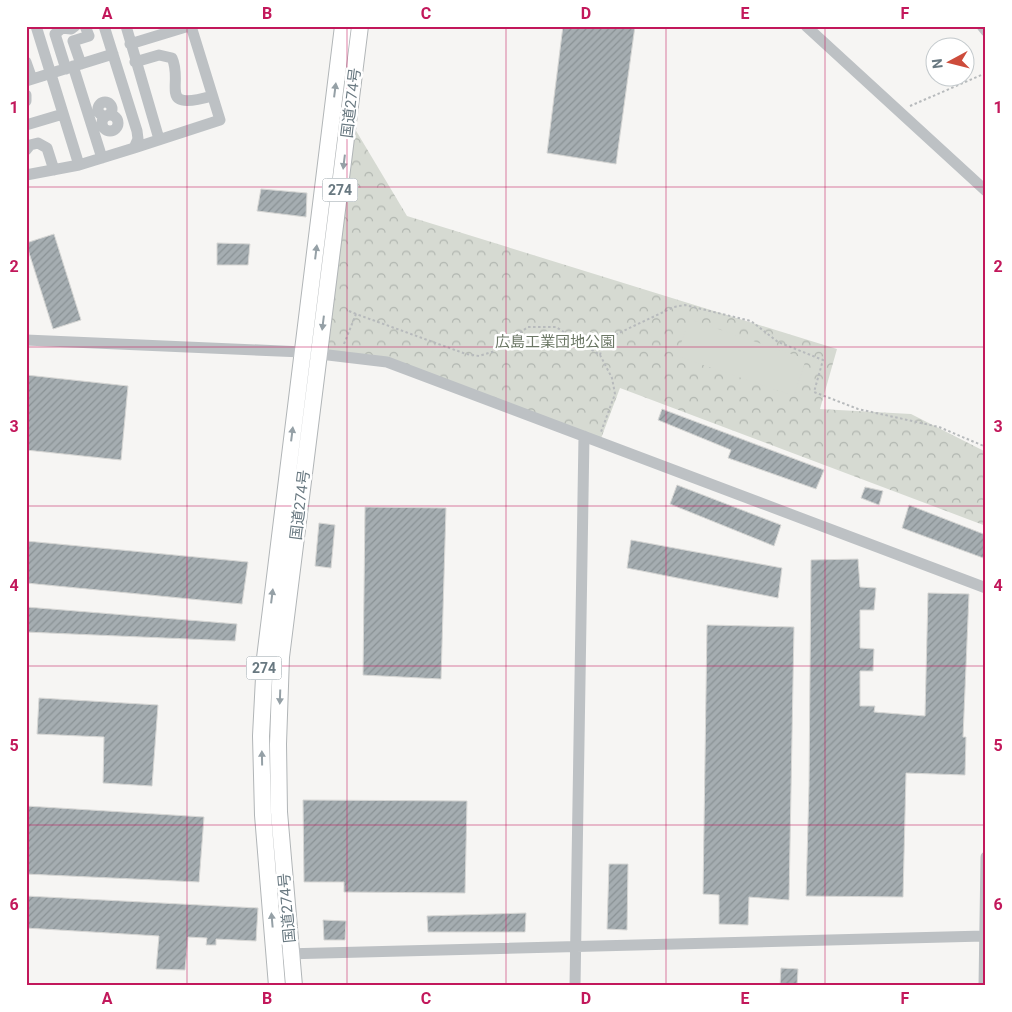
<svg xmlns="http://www.w3.org/2000/svg" width="1012" height="1012" viewBox="0 0 1012 1012" font-family="Roboto,'Noto Sans JP',sans-serif">
  <defs>
    <pattern id="park-crowns" width="20" height="18" patternUnits="userSpaceOnUse" patternTransform="scale(1.25)"><rect width="20" height="18" fill="#d6dad2"/><path d="M2 6a3 3 0 1 1 6 0M12 15a3 3 0 1 1 6 0" fill="none" stroke="#b1b6b0"/></pattern>
    <pattern id="building-hatch" width="6" height="6" patternUnits="userSpaceOnUse" patternTransform="scale(1.25)"><rect width="6" height="6" fill="#a5adb1"/><path d="M-1 1l2-2M0 6l6-6M5 7l2-2" fill="none" stroke="#8a9295"/></pattern>
  </defs>
  <rect width="100%" height="100%" fill="#f6f5f3"/>
  <path fill="url(#park-crowns)" d="M349,119L407,216L837,349L820,409L911,414L986,452V526L620,388L600,441L387,362L319,354Z"/>
  <path fill="#d6dad2" d="M689,319L806,359L794,396L677,356Z"/>
  <path fill="url(#building-hatch)" stroke="#d7d7d5" d="M563,26H635L616,164L547,153Z
    M261,189L307,193L306,217L257,211Z
    M54,234L81,320L53,329L26,243Z
    M217,243L250,244L248,265H217Z
    M26,375L128,386L121,460L26,450Z
    M662,409L824,470L816,489L728,458L731,450L658,420Z
    M677,485L781,525L774,546L670,504Z
    M865,487L883,491L879,505L861,498Z
    M909,505L986,535V559L902,528Z
    M365,507L446,508L441,679L363,675Z
    M319,523L335,525L331,568L315,566Z
    M631,540L782,568L778,598L627,568Z
    M26,541L248,562L242,604L26,583Z
    M858,559L860,587L876,588L874,610H860V648L874,649L873,671H860V706H875L874,712L925,716L928,593L969,594L963,737H966L965,775L906,773L903,897L806,896L809,786L811,560Z
    M26,607L237,624L235,641L26,632Z
    M707,625L794,627L789,900L749,897L748,925L719,924V895L703,894Z
    M39,698L158,705L152,786L103,783L104,737L37,734Z
    M303,800L467,801L465,893L344,892V882H304Z
    M26,806L204,817L199,882L26,874Z
    M609,864H628L627,930L607,929Z
    M26,896L258,908L256,941L216,939V945H206L207,938L188,937L185,970L156,969L159,936L26,928Z
    M526,913L525,932H428L427,916Z
    M323,920L346,921L345,940H324Z
    M781,968L798,969L797,986H780Z"/>
  <g fill="none" stroke-linecap="round" stroke-linejoin="round">
    <defs>
      <path id="highway" d="M277,986L263,815L261,736L265,658L343,26
        M294,986L279,812L278,744L281,657L360,26"/>
    </defs>
    <use href="#highway" stroke="#b1b5b7" stroke-width="18"/>
    <path stroke="#b7babc" stroke-width="2" stroke-dasharray="2.5 2.5" stroke-linecap="butt" d="M910,106L986,73
      M349,311L356,314
      M344,344L356,314L466,354L479,356L492,352L528,327H556L600,355L612,378L615,394L601,432
      M582,344L604,340L674,307L685,305L751,321L778,342L823,360L814,392L858,409L939,427L986,447
      M600,355L604,340"/>
    <path stroke="#bdc1c4" stroke-width="11" d="M36,26L79,165
      M126,26L159,139
      M806,26L986,191
      M982,26L986,31
      M130,44L189,26
      M26,62L32,79
      M135,62L159,55L172,58C184,84 156,112 212,96
      M81,64L73,41L89,36L85,26
      M73,66L102,158
      M66,69L55,34L62,28L71,29L75,26
      M26,81L113,54
      M26,95V101
      M98 109a7 7 0 1 1 14 0a7 7 0 1 1-14 0Z
      M102 123a8 8 0 1 1 16 0a8 8 0 1 1-16 0Z
      M26,125L63,114
      M134,148L220,120L191,26
      M26,150L30,145L38,143L47,148L54,170
      M26,175L79,165L134,148L138,139L137,131L104,26
      M26,340L303,352L387,362L986,588
      M284,954L984,936
      M575,986L584,436
      M984,986L986,857"/>
    <use href="#highway" stroke="#fff" stroke-width="16"/>
  </g>
  <defs><path id="oneway-solid" d="M-6-.8H1V-3.2L6.5 0L1 3.2V.8H-6Z" transform="scale(1.25)"/></defs>
  <g fill="#95a0a6">
    <use href="#oneway-solid" transform="translate(335 90) rotate(-83)"/>
    <use href="#oneway-solid" transform="translate(344 162) rotate(97)"/>
    <use href="#oneway-solid" transform="translate(316 252) rotate(-83)"/>
    <use href="#oneway-solid" transform="translate(323 323) rotate(97)"/>
    <use href="#oneway-solid" transform="translate(292 434) rotate(-83)"/>
    <use href="#oneway-solid" transform="translate(272 596) rotate(-83)"/>
    <use href="#oneway-solid" transform="translate(280 697) rotate(92)"/>
    <use href="#oneway-solid" transform="translate(262 758) rotate(-91)"/>
    <use href="#oneway-solid" transform="translate(272 920) rotate(-95)"/>
  </g>
  <path fill="none" stroke="#c2185b" stroke-width="1" stroke-opacity="0.55" d="M187,26V986M347,26V986M506,26V986M666,26V986M825,26V986M26,187H986M26,347H986M26,506H986M26,666H986M26,825H986"/>
  <g text-anchor="middle" dominant-baseline="central" stroke-width="5" stroke-linejoin="round" paint-order="stroke">
    <g fill="#fff" stroke="#95a0a6" stroke-width="1">
      <rect x="322.5" y="178.5" width="35" height="23" rx="4"/>
      <rect x="246.5" y="656.5" width="35" height="23" rx="4"/>
    </g>
    <g font-size="14" font-weight="bold" fill="#687880">
      <text x="340" y="190">274</text>
      <text x="264" y="668">274</text>
    </g>
    <g font-size="15" fill="#687880" stroke="#fff">
      <text transform="translate(351 103) rotate(-83)">国道274号</text>
      <text transform="translate(300 505) rotate(-83)">国道274号</text>
      <text transform="translate(287 908) rotate(-95)">国道274号</text>
    </g>
    <g font-size="15" fill="#6c7866" stroke="#fff">
      <text x="555" y="342">広島工業団地公園</text>
    </g>
  </g>
  <rect width="1012" height="1012" fill="none" stroke="#ffffff" stroke-width="55"/>
  <g transform="translate(950 62) rotate(263)"><circle r="24" fill="#ffffff" stroke="#c3c9cc"/>
  <path d="M0-4L9 19L0 12L-9 19Z" fill="#cd4c3b"/>
  <text y="-8" font-size="14" font-weight="bold" text-anchor="middle" fill="#687880">N</text>
  </g>
  <rect x="28" y="28" width="956" height="956" fill="none" stroke="#c2185b" stroke-width="2"/>
  <g font-size="16" text-anchor="middle" font-weight="bold" fill="#c2185b">
    <text x="107" y="19">A</text>
    <text x="267" y="19">B</text>
    <text x="426" y="19">C</text>
    <text x="586" y="19">D</text>
    <text x="745" y="19">E</text>
    <text x="905" y="19">F</text>
    <text x="14" y="113">1</text>
    <text x="998" y="113">1</text>
    <text x="14" y="272">2</text>
    <text x="998" y="272">2</text>
    <text x="14" y="432">3</text>
    <text x="998" y="432">3</text>
    <text x="14" y="591">4</text>
    <text x="998" y="591">4</text>
    <text x="14" y="751">5</text>
    <text x="998" y="751">5</text>
    <text x="14" y="910">6</text>
    <text x="998" y="910">6</text>
    <text x="107" y="1004">A</text>
    <text x="267" y="1004">B</text>
    <text x="426" y="1004">C</text>
    <text x="586" y="1004">D</text>
    <text x="745" y="1004">E</text>
    <text x="905" y="1004">F</text>
  </g>
</svg>
